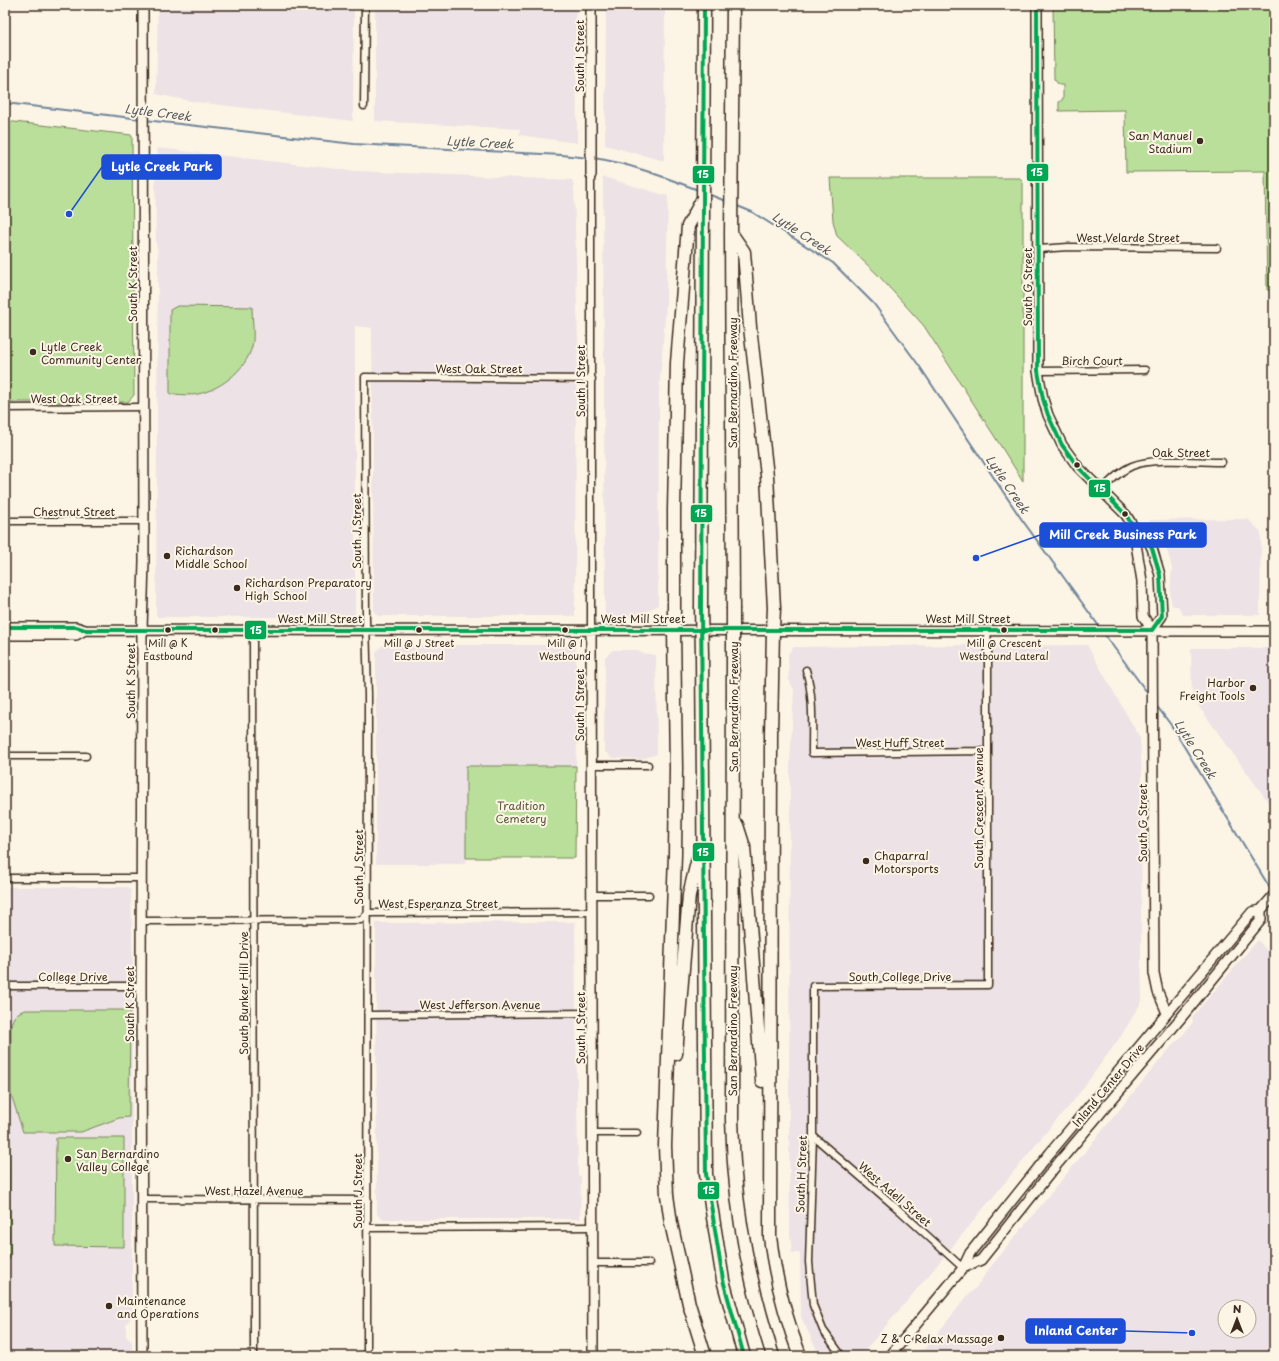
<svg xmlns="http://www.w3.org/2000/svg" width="1279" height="1361" viewBox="0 0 1279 1361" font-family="'Playpen Sans',sans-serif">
  <rect width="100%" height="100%" fill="#fcf5e5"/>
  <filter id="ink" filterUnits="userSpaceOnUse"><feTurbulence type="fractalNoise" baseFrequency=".025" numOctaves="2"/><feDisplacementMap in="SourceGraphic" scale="8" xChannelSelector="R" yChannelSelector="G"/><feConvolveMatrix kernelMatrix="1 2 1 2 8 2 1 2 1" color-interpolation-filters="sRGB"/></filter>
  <g filter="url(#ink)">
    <path fill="#ede2e5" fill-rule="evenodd" d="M158,5H354L353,121L196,102L156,94Z
      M375,5H576L577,143L519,135L520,129L375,121Z
      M606,5H665L664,161L605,145Z
      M157,148L355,171L572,180L574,186L578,345L576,391L575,616H377L374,609L372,328L355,326V617H158L156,614L158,253L156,243L155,161L158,159Z
      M603,177L668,196L666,304L659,393L658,605L639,616L605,617Z
      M1248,519L1261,532L1260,615H1183L1179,607L1172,605L1170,595L1172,568L1170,560L1167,550L1149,520Z
      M383,645H572L576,648L577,745L576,766H466V858L465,864H376V652Z
      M974,645L978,649H981L1000,646L1087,645L1140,738L1142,777L1141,956L1142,1001L1121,1036L1072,1103L1052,1125L929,1275L860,1356H820L801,1317L800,1253H792L790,1234L789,1127L790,763L794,690L789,680L788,654L794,647Z
      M1191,648H1274V810L1192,697Z
      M613,650H636L641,653L656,655L657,754L642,759L612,758L604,751L605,657Z
      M5,887H127L131,891L133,972L129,976V997L132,1000V1317L126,1324V1336L132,1342V1356H5Z
      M575,922L578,1175L581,1176L580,1219H382L377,1214L376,923Z
      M1258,940L1274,959V1356H914L918,1351L925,1349L968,1295L974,1290L992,1265L1175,1042L1179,1040L1193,1022L1192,1017ZM1225,1307H1249V1331H1225Z
      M377,1351L578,1352V1356H377Z"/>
    <path fill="#b9df9a" stroke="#7a845c" d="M1053,5H1274V290H1267L1265,171L1126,172L1125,110L1059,111V102L1063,99V85H1059L1054,79Z
      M5,121L132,135L134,395L128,402H5Z
      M830,178H1020L1023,183V481L924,326L878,275L837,236L833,221Z
      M177,306L252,307C252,318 254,330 253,341C250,367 222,389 198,394C190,396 179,394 170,394V310Z
      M466,766H576L575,858H466Z
      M26,1010H130L129,1117L119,1118L81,1132H23L11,1094V1025C13,1016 17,1012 26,1010Z
      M5,1121L9,1132V1140L10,1259H8L5,1267Z
      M56,1138H124V1247L55,1246Z"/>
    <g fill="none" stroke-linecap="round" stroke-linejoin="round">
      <path stroke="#6f849a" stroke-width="2" d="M5,103L141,119
        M145,120L354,144L562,155L589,158
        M593,158C626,162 667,178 698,190
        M708,194L728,202
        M735,205L752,212L833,263L874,304L920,367L1020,517L1101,629
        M1104,634L1149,695
        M1156,705L1171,725L1273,893"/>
      <defs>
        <path id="street" d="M364,106L365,5
          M1039,249L1068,247L1217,248
          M1038,371L1145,370
          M5,408L143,407
          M1101,491C1110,481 1120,471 1132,466C1153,457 1199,462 1222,462
          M5,521H143
          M253,630L254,1356
          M591,631V175
          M806,670C814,697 812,725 812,753L988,751
          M5,756H86
          M591,765H648
          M5,878H142
          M592,895H649
          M142,921L361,920L368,913L592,912
          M5,986H141
          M368,1015L592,1013
          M592,1133H637
          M813,1136L898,1209L963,1268
          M141,1199L368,1200
          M367,1228L593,1227
          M593,1263H649
          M841,1355L823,1330L813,1305L809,1262L813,1136V986L988,985V644L987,630
          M367,1356L368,696L366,619L365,377L592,379"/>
        <path id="secondary" d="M1037,5L1038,371L1043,399L1048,415L1062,445L1078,467L1126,515L1139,536L1148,540L1152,548L1160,575L1162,616L1152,630
          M591,175V5
          M1139,536L1136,544L1142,581L1143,616L1152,630L1154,973L1158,992L1167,1013
          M5,627H76L85,630L1274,631
          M591,631L593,1356
          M5,635H76L85,630
          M963,1268L981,1260L1059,1162L1180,1019L1261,920V910L1274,895
          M142,1356L141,986L142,630L144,561L143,5
          M890,1356L963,1268L970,1253L1050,1153L1252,912L1261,910"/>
        <path id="highway" d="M702,200L688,226L677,363L674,510V630L676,768L675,854L665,1146L667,1195L671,1223L689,1304L705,1356
          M731,233L744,252L750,327L767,476L774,608L773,630L771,734L770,1237C775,1279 785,1316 800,1356
          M701,607L704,5
          M733,608L731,233L733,5
          M733,652L732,1120C733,1138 733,1156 735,1175C740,1236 754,1297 773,1356
          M702,655L706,1174L723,1280L744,1356
          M737,825L744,847L762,1081
          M676,1054L689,895L700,850"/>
      </defs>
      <use href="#street" stroke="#3b2a1e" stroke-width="9"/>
      <use href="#secondary" stroke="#3b2a1e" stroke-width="12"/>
      <use href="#highway" stroke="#3b2a1e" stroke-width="15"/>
      <use href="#street" stroke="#fcf5e5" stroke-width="6"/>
      <use href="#secondary" stroke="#fcf5e5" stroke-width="9"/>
      <use href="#highway" stroke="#fcf5e5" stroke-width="12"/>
      <defs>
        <path id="highway-bridge" d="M701,607L702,655
          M733,608V652"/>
      </defs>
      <use href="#highway-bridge" stroke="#3b2a1e" stroke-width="15" stroke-linecap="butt"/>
      <use href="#highway-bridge" stroke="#fcf5e5" stroke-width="12"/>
      <defs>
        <path id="bus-1" d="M704,5L701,607L706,1174L723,1280L744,1356
          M1037,5L1038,371L1043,399L1048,415L1062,445L1078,467L1126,515L1139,536L1148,540L1152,548L1160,575L1162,616L1152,630
          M5,627H76L85,630H1152"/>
      </defs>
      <use href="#bus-1" stroke="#fcf5e5" stroke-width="7"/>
      <use href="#bus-1" stroke="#00a651" stroke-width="4"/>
    </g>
  </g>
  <g fill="#3b2a1e" stroke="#fcf5e5" stroke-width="1.5">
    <circle cx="1200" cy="141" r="4"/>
    <circle cx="33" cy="352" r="4"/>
    <circle cx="1077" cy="465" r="3.5"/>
    <circle cx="1125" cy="514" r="3.5"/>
    <circle cx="167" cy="556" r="4"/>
    <circle cx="237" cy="588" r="4"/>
    <circle cx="168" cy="630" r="3.5"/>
    <circle cx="215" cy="630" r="3.5"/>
    <circle cx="419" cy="630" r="3.5"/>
    <circle cx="565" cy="630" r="3.5"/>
    <circle cx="1004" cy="630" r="3.5"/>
    <circle cx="1253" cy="688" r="4"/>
    <circle cx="866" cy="861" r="4"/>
    <circle cx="68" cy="1159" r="4"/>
    <circle cx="109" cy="1306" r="4"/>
    <circle cx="1001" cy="1338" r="4"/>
  </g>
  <g text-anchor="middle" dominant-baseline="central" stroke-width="4" stroke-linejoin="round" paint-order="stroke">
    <g font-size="10" fill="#3b2a1e" stroke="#fcf5e5">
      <text x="168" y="642">Mill @ K<tspan x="168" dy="13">Eastbound</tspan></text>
      <text x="419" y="642">Mill @ J Street<tspan x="419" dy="13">Eastbound</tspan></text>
      <text x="565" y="642">Mill @ I<tspan x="565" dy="13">Westbound</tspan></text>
      <text x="1004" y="642">Mill @ Crescent<tspan x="1004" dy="13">Westbound Lateral</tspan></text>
    </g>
    <g font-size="11" fill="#3b2a1e" stroke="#fcf5e5">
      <text transform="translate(579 56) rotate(-90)">South I Street</text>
      <text x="1128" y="237">West Velarde Street</text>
      <text transform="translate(132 284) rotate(-90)">South K Street</text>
      <text transform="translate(1027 287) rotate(-90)">South G Street</text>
      <text x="1092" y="360">Birch Court</text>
      <text x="479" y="368">West Oak Street</text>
      <text transform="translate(580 381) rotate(-90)">South I Street</text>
      <text transform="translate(732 383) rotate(-90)">San Bernardino Freeway</text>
      <text x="74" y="398">West Oak Street</text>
      <text x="1181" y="452">Oak Street</text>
      <text x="74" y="511">Chestnut Street</text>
      <text transform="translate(356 531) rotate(-90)">South J Street</text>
      <text x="320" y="618">West Mill Street</text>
      <text x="643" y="618">West Mill Street</text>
      <text x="968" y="618">West Mill Street</text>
      <text transform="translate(130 681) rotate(-90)">South K Street</text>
      <text transform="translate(579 705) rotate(-90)">South I Street</text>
      <text transform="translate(733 707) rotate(-90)">San Bernardino Freeway</text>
      <text x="900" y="742">West Huff Street</text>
      <text transform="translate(978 808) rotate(-90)">South Crescent Avenue</text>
      <text transform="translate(1142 823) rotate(-90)">South G Street</text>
      <text transform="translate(358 867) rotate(-90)">South J Street</text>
      <text x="438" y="903">West Esperanza Street</text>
      <text x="73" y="976">College Drive</text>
      <text x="900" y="976">South College Drive</text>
      <text transform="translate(243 993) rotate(-90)">South Bunker Hill Drive</text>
      <text transform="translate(129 1004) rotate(-90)">South K Street</text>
      <text x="480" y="1004">West Jefferson Avenue</text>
      <text transform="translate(580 1028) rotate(-90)">South I Street</text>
      <text transform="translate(732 1031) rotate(-90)">San Bernardino Freeway</text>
      <text transform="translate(1108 1085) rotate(-50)">Inland Center Drive</text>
      <text transform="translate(801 1174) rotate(-88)">South H Street</text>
      <text x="254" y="1190">West Hazel Avenue</text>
      <text transform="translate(357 1191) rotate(-90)">South J Street</text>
      <text transform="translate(895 1194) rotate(41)">West Adell Street</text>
    </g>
    <g font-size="11" fill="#3b2a1e" stroke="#fcf5e5" text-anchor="start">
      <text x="1192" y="135" text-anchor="end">San Manuel<tspan x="1192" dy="13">Stadium</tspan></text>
      <text x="41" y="346">Lytle Creek<tspan x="41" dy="13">Community Center</tspan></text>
      <text x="175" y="550">Richardson<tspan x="175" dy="13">Middle School</tspan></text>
      <text x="245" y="582">Richardson Preparatory<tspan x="245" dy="13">High School</tspan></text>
      <text x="1245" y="682" text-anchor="end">Harbor<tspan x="1245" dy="13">Freight Tools</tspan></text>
      <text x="874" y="855">Chaparral<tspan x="874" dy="13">Motorsports</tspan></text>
      <text x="76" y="1153">San Bernardino<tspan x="76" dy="13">Valley College</tspan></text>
      <text x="117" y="1300">Maintenance<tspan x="117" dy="13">and Operations</tspan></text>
      <text x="993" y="1338" text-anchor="end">Z &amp; C Relax Massage</text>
    </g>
    <g font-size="11" fill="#5a573d" stroke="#fcf5e5">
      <text x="521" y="805">Tradition<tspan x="521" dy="13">Cemetery</tspan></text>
    </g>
    <g font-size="12" font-style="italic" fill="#55575c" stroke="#fcf5e5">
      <text transform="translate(158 112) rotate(7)">Lytle Creek</text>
      <text transform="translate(480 142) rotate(3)">Lytle Creek</text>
      <text transform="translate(802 233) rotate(33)">Lytle Creek</text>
      <text transform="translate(1008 484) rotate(56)">Lytle Creek</text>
      <text transform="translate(1196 749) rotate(58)">Lytle Creek</text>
    </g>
  </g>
  <path fill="none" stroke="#1d4ed8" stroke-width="1.5" d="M69 214L102 167M976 558L1040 535M1192 1333L1125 1331"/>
  <g fill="#1d4ed8" stroke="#fcf5e5" stroke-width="1.5">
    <circle cx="69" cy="214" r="4"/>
    <circle cx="976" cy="558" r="4"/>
    <circle cx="1192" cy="1333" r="4"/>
  </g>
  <g fill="#1d4ed8" stroke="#1d4ed8" stroke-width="1.5">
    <rect x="102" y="155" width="119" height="24" rx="4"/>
    <rect x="1040" y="523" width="166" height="24" rx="4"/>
    <rect x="1026" y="1319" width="99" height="24" rx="4"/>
  </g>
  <g font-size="12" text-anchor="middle" font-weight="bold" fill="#fff">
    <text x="162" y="171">Lytle Creek Park</text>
    <text x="1123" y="539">Mill Creek Business Park</text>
    <text x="1076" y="1335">Inland Center</text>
  </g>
  <g stroke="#fcf5e5" stroke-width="1.5">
    <rect x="1026" y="163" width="23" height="19" rx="4" fill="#00a651"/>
    <rect x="692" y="165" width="23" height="19" rx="4" fill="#00a651"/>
    <rect x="1088" y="479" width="23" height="19" rx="4" fill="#00a651"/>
    <rect x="690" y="504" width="23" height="19" rx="4" fill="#00a651"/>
    <rect x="244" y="620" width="23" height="20" rx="4" fill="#00a651"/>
    <rect x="692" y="842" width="23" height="20" rx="4" fill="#00a651"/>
    <rect x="697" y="1181" width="23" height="19" rx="4" fill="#00a651"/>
  </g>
  <g font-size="11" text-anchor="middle" font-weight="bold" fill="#fff">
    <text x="1037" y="176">15</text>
    <text x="703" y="178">15</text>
    <text x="1100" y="492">15</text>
    <text x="701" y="517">15</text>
    <text x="256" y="634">15</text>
    <text x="703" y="856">15</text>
    <text x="709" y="1194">15</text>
  </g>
  <rect width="1279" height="1361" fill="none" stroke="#fcf5e5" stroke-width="20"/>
  <rect x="10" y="10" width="1259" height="1341" fill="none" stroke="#3b2a1e" stroke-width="1.5" filter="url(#ink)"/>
  <g transform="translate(1237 1319)"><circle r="19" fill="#fcf5e5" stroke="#afa495"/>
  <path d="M0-3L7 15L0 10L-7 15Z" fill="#3b2a1e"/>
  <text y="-6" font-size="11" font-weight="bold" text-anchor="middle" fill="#3b2a1e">N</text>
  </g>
</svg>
